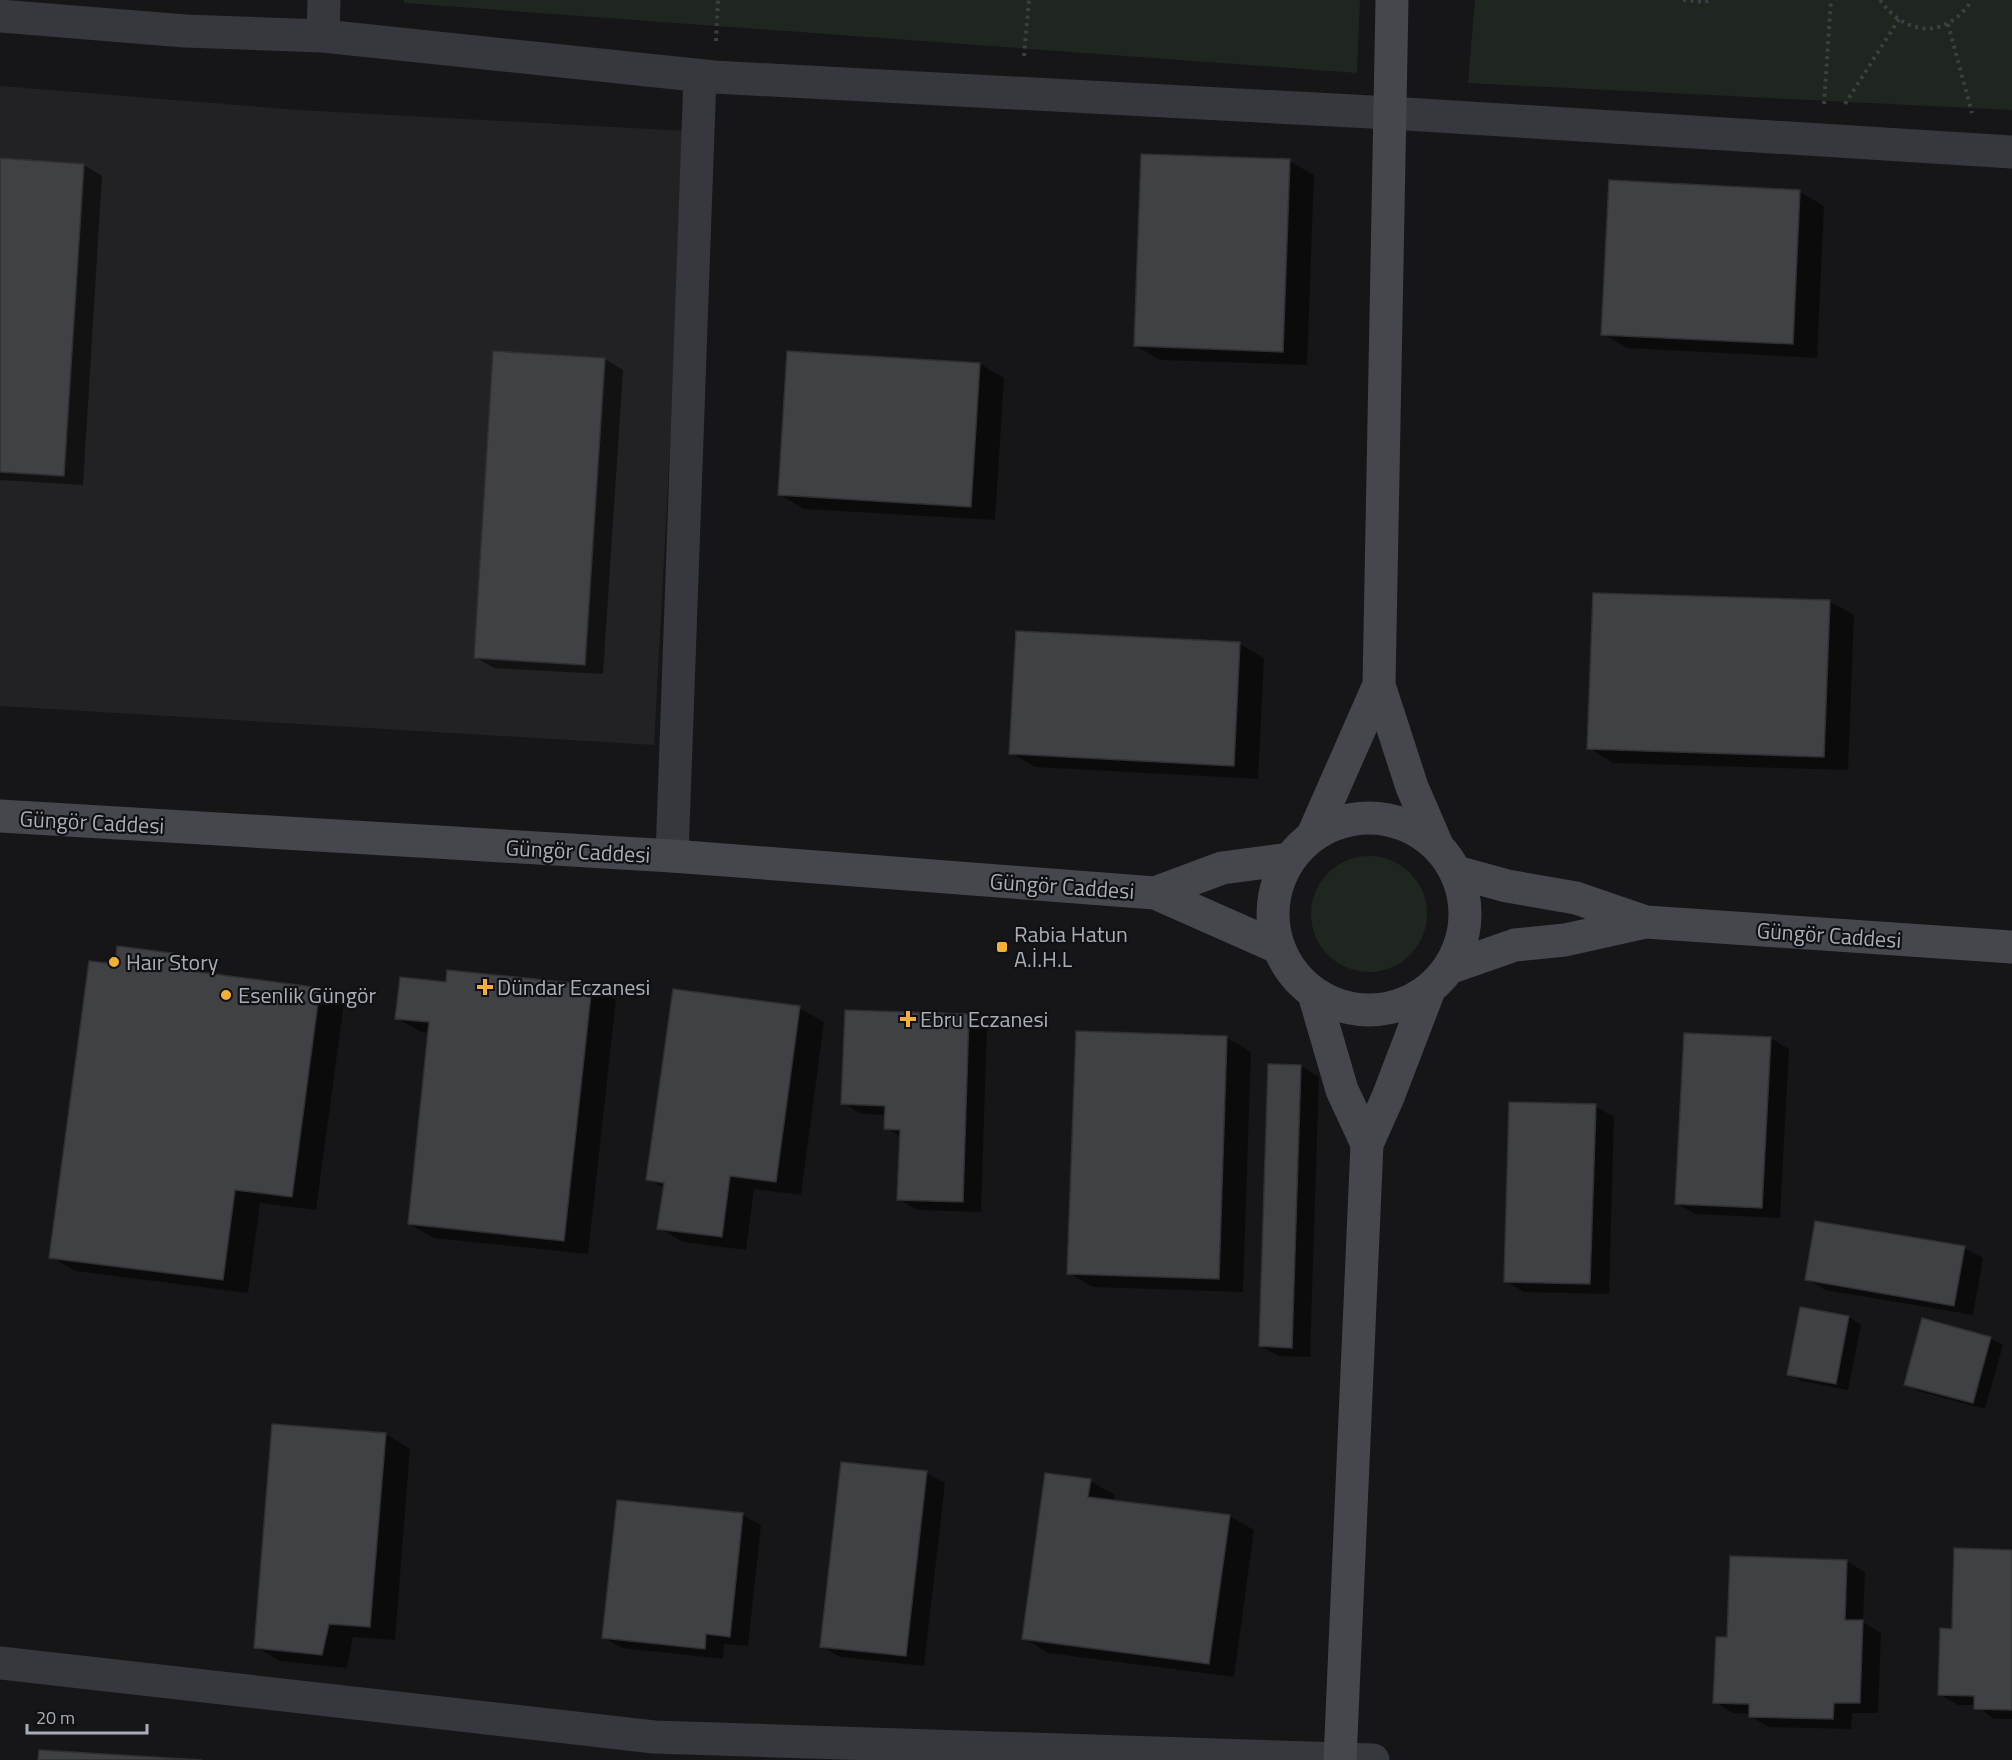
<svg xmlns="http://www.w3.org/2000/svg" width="2012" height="1760" viewBox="0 0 2012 1760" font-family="'Titillium Web',sans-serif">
  <rect width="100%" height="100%" fill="#161618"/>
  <path fill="#222225" d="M0,86L299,110L687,131L654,745L0,706Z"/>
  <path fill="#1e261f" d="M404,0H1360L1357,73L404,3Z
    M1475,0H2012V110L1468,83Z
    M1311 914a58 58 0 1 1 116 0a58 58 0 1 1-116 0Z"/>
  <path fill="#0007" d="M0,160L84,165L102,176L83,485L0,480Z
    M1289,161L1314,175L1307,365L1160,360L1136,346Z
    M1611,182L1800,192L1824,206L1817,358L1627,348L1603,334Z
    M605,359L623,370L603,674L494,668L475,657Z
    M980,364L1004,378L995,520L804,509L779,494Z
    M1829,601L1854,615L1848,770L1613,763L1589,748Z
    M1240,644L1264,658L1258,779L1035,767L1011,753Z
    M178,956L202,970V974L319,989L344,1003L316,1210L260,1203L248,1293L75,1271L51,1257Z
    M448,983L591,986L616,1000L588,1254L434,1238L409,1224L430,1033L421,1032L396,1018Z
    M799,1008L824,1022L801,1195L754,1189L746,1250L683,1242L659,1228L665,1189L648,1179Z
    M969,1015L987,1026L981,1212L917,1210L898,1199L901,1137L886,1128V1115L861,1114L843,1103Z
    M1077,1033L1227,1038L1251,1052L1243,1292L1093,1287L1069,1273Z
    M1770,1038L1789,1049L1780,1218L1695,1214L1676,1203Z
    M1301,1066L1319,1077L1310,1357L1279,1356L1260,1346Z
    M1595,1106L1614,1117L1609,1294L1524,1292L1505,1281Z
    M1964,1248L1983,1258L1973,1315L1825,1290L1807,1279Z
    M1849,1317L1861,1325L1848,1390L1801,1381L1789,1374Z
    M1990,1338L2003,1345L1985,1409L1918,1391L1906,1384Z
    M386,1434L410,1449L395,1640L353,1637L347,1668L280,1661L256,1647Z
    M926,1473L945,1483L924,1666L840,1657L822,1646Z
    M1090,1481L1115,1495L1114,1502L1229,1516L1254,1530L1234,1677L1048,1653L1024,1638Z
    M742,1515L761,1525L748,1646L724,1644L723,1659L622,1648L603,1637Z
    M2012,1551V1719H1994L1975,1705H1958L1939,1694L1953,1630Z
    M1846,1561L1865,1572L1863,1622L1881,1633L1878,1713H1852L1851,1729L1769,1727L1751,1717V1714L1733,1713L1715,1702L1729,1639Z"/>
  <path fill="#404145" stroke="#303034" stroke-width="1.5" d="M1141,154L1290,159L1283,352L1134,346Z
    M0,158L84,164L64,476L0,472Z
    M1609,180L1800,190L1793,344L1601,335Z
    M493,351L605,358L585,665L474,658Z
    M787,351L980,363L971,507L778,495Z
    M1593,593L1830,600L1824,757L1587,749Z
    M1016,631L1240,642L1234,766L1009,754Z
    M117,946L179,954L176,969L320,988L292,1197L235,1190L223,1280L49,1258L89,961L115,964Z
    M447,970L592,985L564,1241L408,1224L429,1022L395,1019L400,977L446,982Z
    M673,989L800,1006L776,1182L730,1176L722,1237L657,1229L664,1183L646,1180Z
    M845,1010L969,1014L963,1202L897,1200L900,1130L884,1129L885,1106L841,1104Z
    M1076,1031L1227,1036L1219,1279L1067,1274Z
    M1684,1033L1771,1037L1762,1208L1675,1204Z
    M1268,1064L1301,1065L1292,1348L1259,1346Z
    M1509,1102L1596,1104L1590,1284L1504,1282Z
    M1815,1221L1965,1246L1954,1306L1805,1280Z
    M1800,1307L1849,1316L1836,1384L1787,1375Z
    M1922,1318L1991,1337L1973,1403L1904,1385Z
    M272,1424L386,1433L370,1627L329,1624L322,1655L254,1648Z
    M841,1462L927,1471L906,1656L820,1647Z
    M1045,1473L1091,1479L1088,1497L1230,1515L1209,1664L1022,1639Z
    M617,1500L743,1513L730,1637L706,1634L705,1649L602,1638Z
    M1954,1548L2012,1550V1710L1974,1709V1696L1938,1695L1940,1628L1952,1629Z
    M1730,1556L1847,1560L1845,1620H1863L1860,1703H1834L1833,1719L1749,1717V1704L1713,1703L1716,1637H1727Z
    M39,1750L202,1760H38Z"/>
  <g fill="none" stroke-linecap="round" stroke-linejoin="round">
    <path stroke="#3d3f44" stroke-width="4" stroke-dasharray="3 4.5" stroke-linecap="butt" d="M1683,0L1704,2L1710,0
      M1880,0C1906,37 1947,39 1972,0
      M1948,24L1972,113
      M716,41L718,0
      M1024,56L1029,0
      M1824,104L1831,0
      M1845,104L1899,19"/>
    <path stroke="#37383d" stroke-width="33" d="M0,16L185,31L323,36L714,77L1390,113L2012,152
      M323,36L324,0
      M672,856L700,76
      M0,1663L654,1737L1373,1760"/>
    <path stroke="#45474d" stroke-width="33" d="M1379,685L1392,0
      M0,816L672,856L1155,893L1277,947
      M1273 914a96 96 0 1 1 192 0a96 96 0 1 1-192 0Z
      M1313,835L1379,685L1412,787L1437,845
      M1456,872L1507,886L1576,898L1646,922L2012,947
      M1155,893L1222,868L1289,859
      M1449,968L1515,945L1565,940L1646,922
      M1314,994L1342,1090L1367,1144L1388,1097L1429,990
      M1340,1760L1367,1144"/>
  </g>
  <g fill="#f2b134" stroke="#111113" stroke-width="2">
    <rect x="996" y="941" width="12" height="12" rx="3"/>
    <circle cx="114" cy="962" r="6"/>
    <path d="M482 978h6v6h6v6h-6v6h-6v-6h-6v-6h6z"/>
    <circle cx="226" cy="995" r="6"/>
    <path d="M905 1010h6v6h6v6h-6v6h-6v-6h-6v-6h6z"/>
  </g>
  <g text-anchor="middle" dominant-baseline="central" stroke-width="4.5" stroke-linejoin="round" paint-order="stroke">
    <g font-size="22" fill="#a8adb8" stroke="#111113">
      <text transform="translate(92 822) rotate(3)">Güngör Caddesi</text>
      <text transform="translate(578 851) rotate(3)">Güngör Caddesi</text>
      <text transform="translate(1062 886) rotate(4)">Güngör Caddesi</text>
      <text transform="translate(1829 935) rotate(4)">Güngör Caddesi</text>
    </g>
    <g font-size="22" fill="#a8adb8" stroke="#111113" text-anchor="start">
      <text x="1014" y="934">Rabia Hatun<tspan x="1014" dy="25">A.İ.H.L</tspan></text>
      <text x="126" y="962">Haır Story</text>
      <text x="497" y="987">Dündar Eczanesi</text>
      <text x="238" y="995">Esenlik Güngör</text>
      <text x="920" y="1019">Ebru Eczanesi</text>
    </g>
  </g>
  <path d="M27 1724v9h120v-9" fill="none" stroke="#a8adb8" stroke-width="3"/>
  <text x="36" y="1724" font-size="18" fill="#a8adb8" stroke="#111113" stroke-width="4.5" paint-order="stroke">20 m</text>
</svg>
